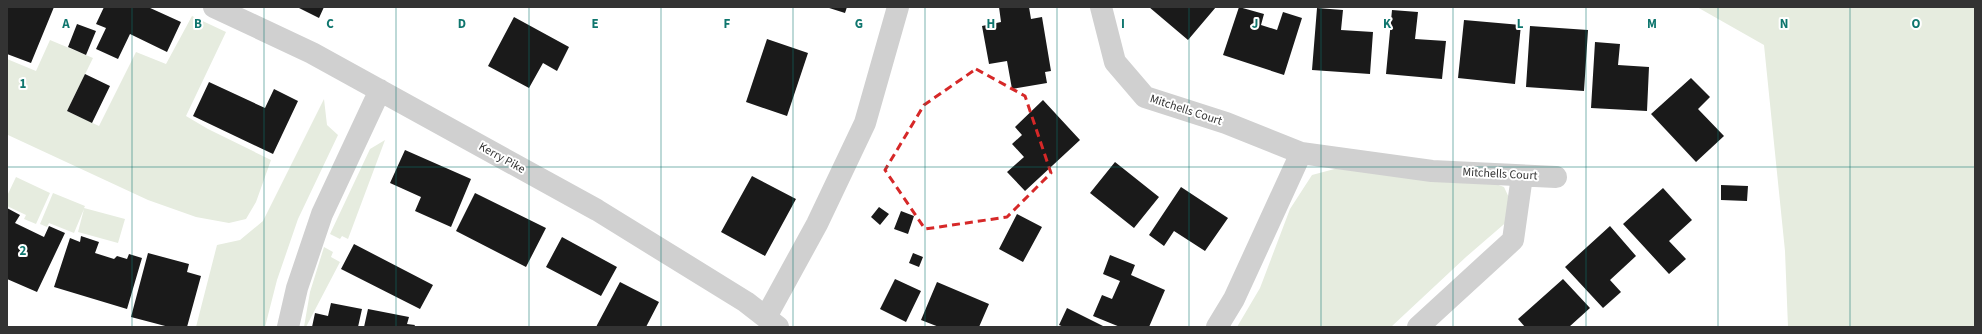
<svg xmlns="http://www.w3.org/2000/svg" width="1982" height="334" viewBox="0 0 1982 334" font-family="'Source Sans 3',sans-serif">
  <rect width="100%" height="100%" fill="#fff"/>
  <path fill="#e6ecdf" d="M1697,7H1975V327H1788L1785,251L1764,45Z
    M192,16L226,32L186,116L208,129L271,160L256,202L246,219L229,223L196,217L148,200L8,135L7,137V59L36,71L50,40L93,58L67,111L99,126L136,52L166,64Z
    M324,99L327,125L338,135L298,219L277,280L265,327H196L217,245L240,240L263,221Z
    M385,140L348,239L342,236L340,239L330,234L370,149Z
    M1342,167L1490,182L1504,187L1511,202L1510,219L1466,257L1391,327H1237L1260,288L1290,209L1312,175Z
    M16,177L50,193L36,224L24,219L26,215L7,206V196Z
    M53,193L85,206L84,208L125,219L118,243L78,232L84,209L74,233L49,223L47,227L40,224Z
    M324,247L333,252L331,257L340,262L306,327H304L310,292Z"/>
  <path fill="#1a1a1a" d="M7,7H54L31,63L7,54Z
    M104,7H148L181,22L167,52L130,34L118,59L96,49L106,28L96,24Z
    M297,7H324L319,18Z
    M826,7H847L845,13Z
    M999,7H1029L1031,19L1042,17L1051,71L1045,72L1047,83L1012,89L1007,61L989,64L982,26L1001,22Z
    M1149,7H1216L1188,40Z
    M1239,7L1264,14L1261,25L1277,30L1283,12L1302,18L1284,75L1223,55Z
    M1317,8L1343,10L1341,30L1373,32L1370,74L1312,70Z
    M1392,10L1418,12L1415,39L1446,41L1442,79L1386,74Z
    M514,17L569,47L557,71L543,63L529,88L488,66Z
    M1464,20L1521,25L1515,84L1458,78Z
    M77,24L96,31L86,55L68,47Z
    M1530,26L1588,30L1584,91L1526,87Z
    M767,39L808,53L787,116L746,102Z
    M1595,42L1620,44L1618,65L1649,67L1647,111L1591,108Z
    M85,74L110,86L92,123L67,111Z
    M1691,78L1710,97L1698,109L1724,136L1696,162L1651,114Z
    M209,82L265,108L274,89L298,101L273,154L193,116Z
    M1043,100L1080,140L1025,191L1007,172L1024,157L1012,144L1022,135L1015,127Z
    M405,150L471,179L451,227L415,211L421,197L390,183Z
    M1115,162L1159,197L1134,228L1090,193Z
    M752,176L796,199L765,256L721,232Z
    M1721,185L1748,186L1747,201L1721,200Z
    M1181,187L1228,218L1205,251L1174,231L1164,246L1149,235Z
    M1663,188L1692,220L1669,241L1686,259L1669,274L1623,224Z
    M475,193L546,228L526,267L456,231Z
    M879,207L889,214L880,225L871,217Z
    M7,208L20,215L15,223L44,237L49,226L65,233L37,292L7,279Z
    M901,211L914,216L908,234L894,229Z
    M1017,214L1042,227L1023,262L999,249Z
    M1610,226L1636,256L1610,280L1621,292L1603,308L1565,267Z
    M81,236L99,242L95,253L114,259L117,256L127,259L129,254L142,258L127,309L54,287L70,238L80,242Z
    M562,237L617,267L601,296L546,267Z
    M354,244L433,285L420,309L341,269Z
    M148,253L189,264L187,272L201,276L187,327H169L131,317Z
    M913,253L923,257L919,267L909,263Z
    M1110,255L1135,265L1131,275L1165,290L1149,327H1120L1093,316L1102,295L1112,299L1120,281L1103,274Z
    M895,279L921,291L906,322L880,309Z
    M1563,279L1590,308L1569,327H1525L1518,319Z
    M620,282L659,302L646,327H596Z
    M937,282L989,304L979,327H939L921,320Z
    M331,303L362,309L358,327H312L315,313L328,316Z
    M1067,308L1105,327H1064L1059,325Z
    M368,309L409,317L407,324L415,325L414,327H364Z"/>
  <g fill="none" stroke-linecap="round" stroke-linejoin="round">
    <path stroke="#d0d0d0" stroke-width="22" d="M214,7L312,53L597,210L746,302L778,327
      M1101,7L1115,62L1145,97L1226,123L1301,153L1234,299L1217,327
      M1301,153L1432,171L1556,177
      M766,317L817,224L865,123L898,7
      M288,327L297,288L322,214L380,90
      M1418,327L1513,240L1522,176"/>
  </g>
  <path fill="none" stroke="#d62828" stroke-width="3" stroke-dasharray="8 5" stroke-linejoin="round" d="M976,69L1025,96L1051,173L1007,217L925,229L885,170L924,105Z"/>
  <path fill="none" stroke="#0f766e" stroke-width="1" stroke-opacity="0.55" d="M132,7V327M264,7V327M396,7V327M529,7V327M661,7V327M793,7V327M925,7V327M1057,7V327M1189,7V327M1321,7V327M1453,7V327M1586,7V327M1718,7V327M1850,7V327M7,167H1975"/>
  <g text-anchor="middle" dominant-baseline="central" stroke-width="4" stroke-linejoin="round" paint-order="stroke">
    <g font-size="12" fill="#333" stroke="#fff">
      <text transform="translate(1186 110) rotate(18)">Mitchells Court</text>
      <text transform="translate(502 158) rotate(29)">Kerry Pike</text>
      <text transform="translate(1500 174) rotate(3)">Mitchells Court</text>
    </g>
  </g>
  <g font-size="13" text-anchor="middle" font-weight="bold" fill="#0f766e" stroke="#fff" stroke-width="4" stroke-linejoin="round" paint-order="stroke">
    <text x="66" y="28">A</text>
    <text x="198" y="28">B</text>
    <text x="330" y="28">C</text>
    <text x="462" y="28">D</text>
    <text x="595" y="28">E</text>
    <text x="727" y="28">F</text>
    <text x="859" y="28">G</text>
    <text x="991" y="28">H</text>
    <text x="1123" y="28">I</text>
    <text x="1255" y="28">J</text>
    <text x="1387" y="28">K</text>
    <text x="1520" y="28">L</text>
    <text x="1652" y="28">M</text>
    <text x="1784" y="28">N</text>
    <text x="1916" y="28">O</text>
    <text x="23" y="88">1</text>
    <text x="23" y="255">2</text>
  </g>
  <rect width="1982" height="334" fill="none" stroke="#333333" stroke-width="16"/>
</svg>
